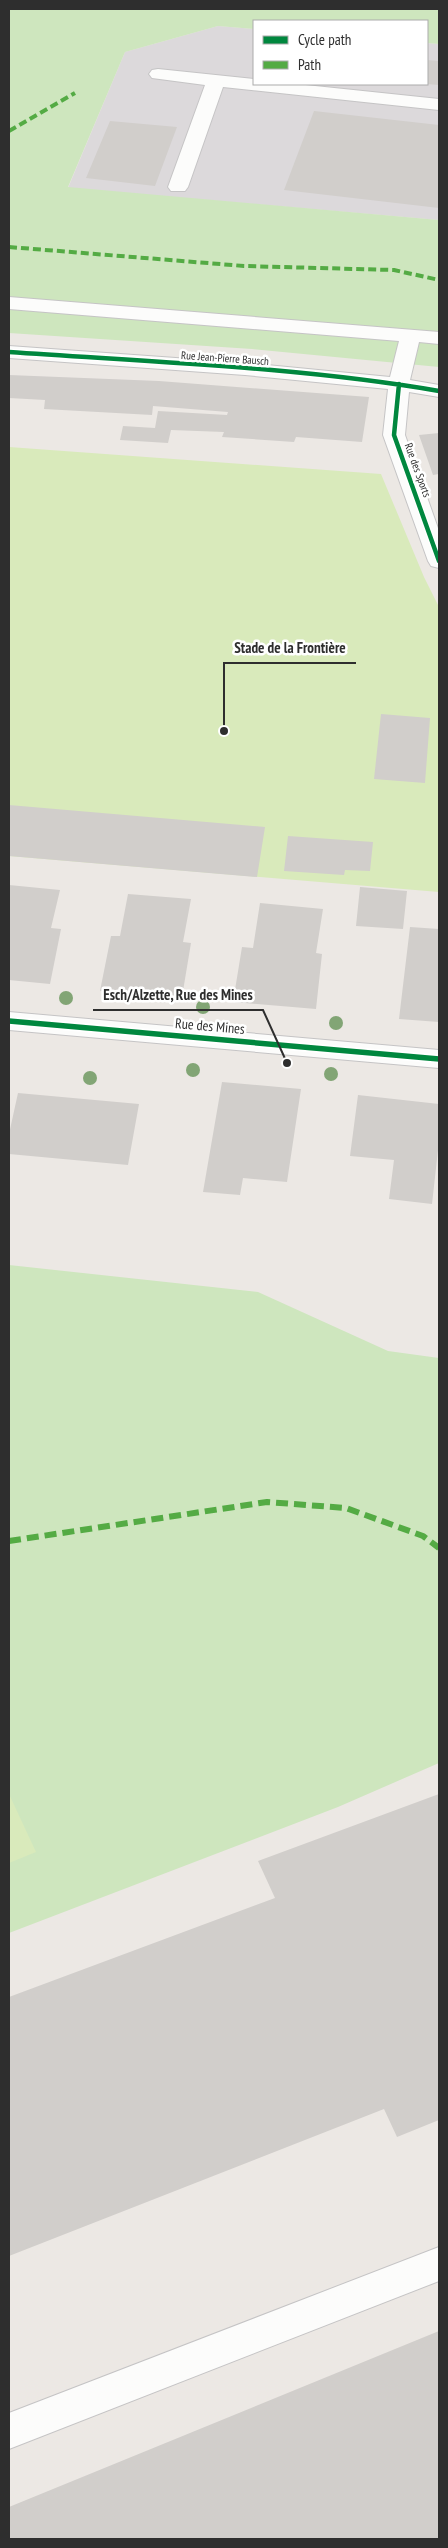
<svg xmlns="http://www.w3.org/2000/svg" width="448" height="2548" viewBox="0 0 448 2548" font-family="'PT Sans Narrow',sans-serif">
  <rect width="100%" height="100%" fill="#ece8e4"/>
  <path fill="#dcd9db" d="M218,26L254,29V84H427V43L439,44V220L68,188L125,52Z"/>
  <path fill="#cee6be" d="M9,9H439V44L427,43V21H254V29L218,26L125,52L68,187L439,220V367L252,349L9,333Z
    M9,1265L258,1292L388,1351L439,1358V1763L338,1807L9,1933Z"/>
  <path fill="#d9eabb" d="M9,447L381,474L424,577L439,607V892L9,856Z
    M9,1794L36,1852L9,1863Z"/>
  <path fill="#d1cecb" d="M427,60L439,61V85L427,84Z
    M314,111L439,125V208L284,190Z
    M110,121L177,127L155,186L86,178Z
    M9,375L159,381L369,397L362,442L296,437L294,442L222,437L224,432L171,430L168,443L120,440L123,426L155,428L158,411L227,415L228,412L153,406L152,415L44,409L45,400L9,398Z
    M439,433V474L433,475L419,435Z
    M381,714L430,718L425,783L374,779Z
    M9,805L265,827L257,877L9,856Z
    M288,836L373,842L370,871L345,870L344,875L284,871Z
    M9,885L60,890L51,928L61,929L50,984L9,980Z
    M360,887L407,891L403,929L356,926Z
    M128,894L191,899L183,942L191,943L182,997L100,991L111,936H120Z
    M260,903L323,909L316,953L322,954L316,1009L233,1002L242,947L253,948Z
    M410,927L439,929V1022L399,1019Z
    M222,1082L301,1089L287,1182L243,1178L240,1195L203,1192Z
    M18,1093L139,1104L128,1165L9,1154V1134Z
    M358,1095L439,1104V1141L432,1204L389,1199L394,1160L350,1156Z
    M439,1794V2120L397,2137L384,2109L9,2256V1997L275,1898L258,1861Z
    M439,2331V2539H9V2507Z"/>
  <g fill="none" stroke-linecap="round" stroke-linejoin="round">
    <defs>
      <path id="minor" d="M158,69L254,79V84H296L439,99V110L223,87L188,187L185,191H171L168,187L205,85L152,78L149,74L152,70Z
        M9,297L439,332V344L419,342L410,380L439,385V397L409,392L405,435L439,531V568L431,566L428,561L383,435L388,389L245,375L9,358V346L245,363L390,377L399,341L9,309Z
        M9,1012L439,1050V1068L9,1030Z
        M439,2247V2281L9,2449V2413Z"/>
    </defs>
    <use href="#minor" stroke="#c5c4c5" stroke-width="2"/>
    <use href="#minor" fill="#fcfcfb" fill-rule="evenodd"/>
    <path stroke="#54ab44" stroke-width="4" stroke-dasharray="8 4" stroke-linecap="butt" d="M9,131L75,93
      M9,247L244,266L394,270L439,280"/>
    <path stroke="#54ab44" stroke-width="6" stroke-dasharray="12 6" stroke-linecap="butt" d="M9,1541L267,1502L346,1508L423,1536L439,1548"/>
    <defs>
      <path id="cycleway-far1" d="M9,352C151,362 299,367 439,391
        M399,384L394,435L439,561"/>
      <path id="cycleway" d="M9,1021L439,1059"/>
    </defs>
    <use href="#cycleway-far1" stroke="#fff" stroke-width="7"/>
    <use href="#cycleway" stroke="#fff" stroke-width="9"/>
    <use href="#cycleway-far1" stroke="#00873e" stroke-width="4.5"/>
    <use href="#cycleway" stroke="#00873e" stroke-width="5.5"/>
  </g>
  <g fill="#82a575">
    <circle cx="66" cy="998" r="7"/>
    <circle cx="203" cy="1007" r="7"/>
    <circle cx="336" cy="1023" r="7"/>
    <circle cx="193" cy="1070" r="7"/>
    <circle cx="331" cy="1074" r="7"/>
    <circle cx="90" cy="1078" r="7"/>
  </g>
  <g text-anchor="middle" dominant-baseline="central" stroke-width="5" stroke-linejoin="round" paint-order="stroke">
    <g font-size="11" fill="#2e2e2e" stroke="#fff">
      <text transform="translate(225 358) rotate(4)">Rue Jean-Pierre Bausch</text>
      <text transform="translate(418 470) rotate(70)">Rue des Sports</text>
    </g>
    <g font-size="14" fill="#2e2e2e" stroke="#fff">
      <text transform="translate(210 1026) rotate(5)">Rue des Mines</text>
    </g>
  </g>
  <path fill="none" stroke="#2e2e2e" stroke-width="2" d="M224 731L224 663H356M287 1063L263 1010H93"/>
  <g fill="#2e2e2e" stroke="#fff" stroke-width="2">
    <circle cx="224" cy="731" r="5"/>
    <circle cx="287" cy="1063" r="5"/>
  </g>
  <g font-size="15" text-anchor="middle" font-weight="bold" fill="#2e2e2e" stroke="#fff" stroke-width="5" stroke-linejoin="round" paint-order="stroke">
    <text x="290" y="653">Stade de la Frontière</text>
    <text x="178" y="1000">Esch/Alzette, Rue des Mines</text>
  </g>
  <rect width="448" height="2548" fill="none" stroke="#2e2e2e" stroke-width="20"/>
  <rect x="253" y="20" width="175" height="65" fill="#ffffff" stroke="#ababab"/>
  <rect x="263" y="36" width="25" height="8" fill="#00873e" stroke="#ababab"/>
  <text x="298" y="45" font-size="15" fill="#2e2e2e">Cycle path</text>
  <rect x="263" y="61" width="25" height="8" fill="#54ab44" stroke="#ababab"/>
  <text x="298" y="70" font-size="15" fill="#2e2e2e">Path</text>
</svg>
